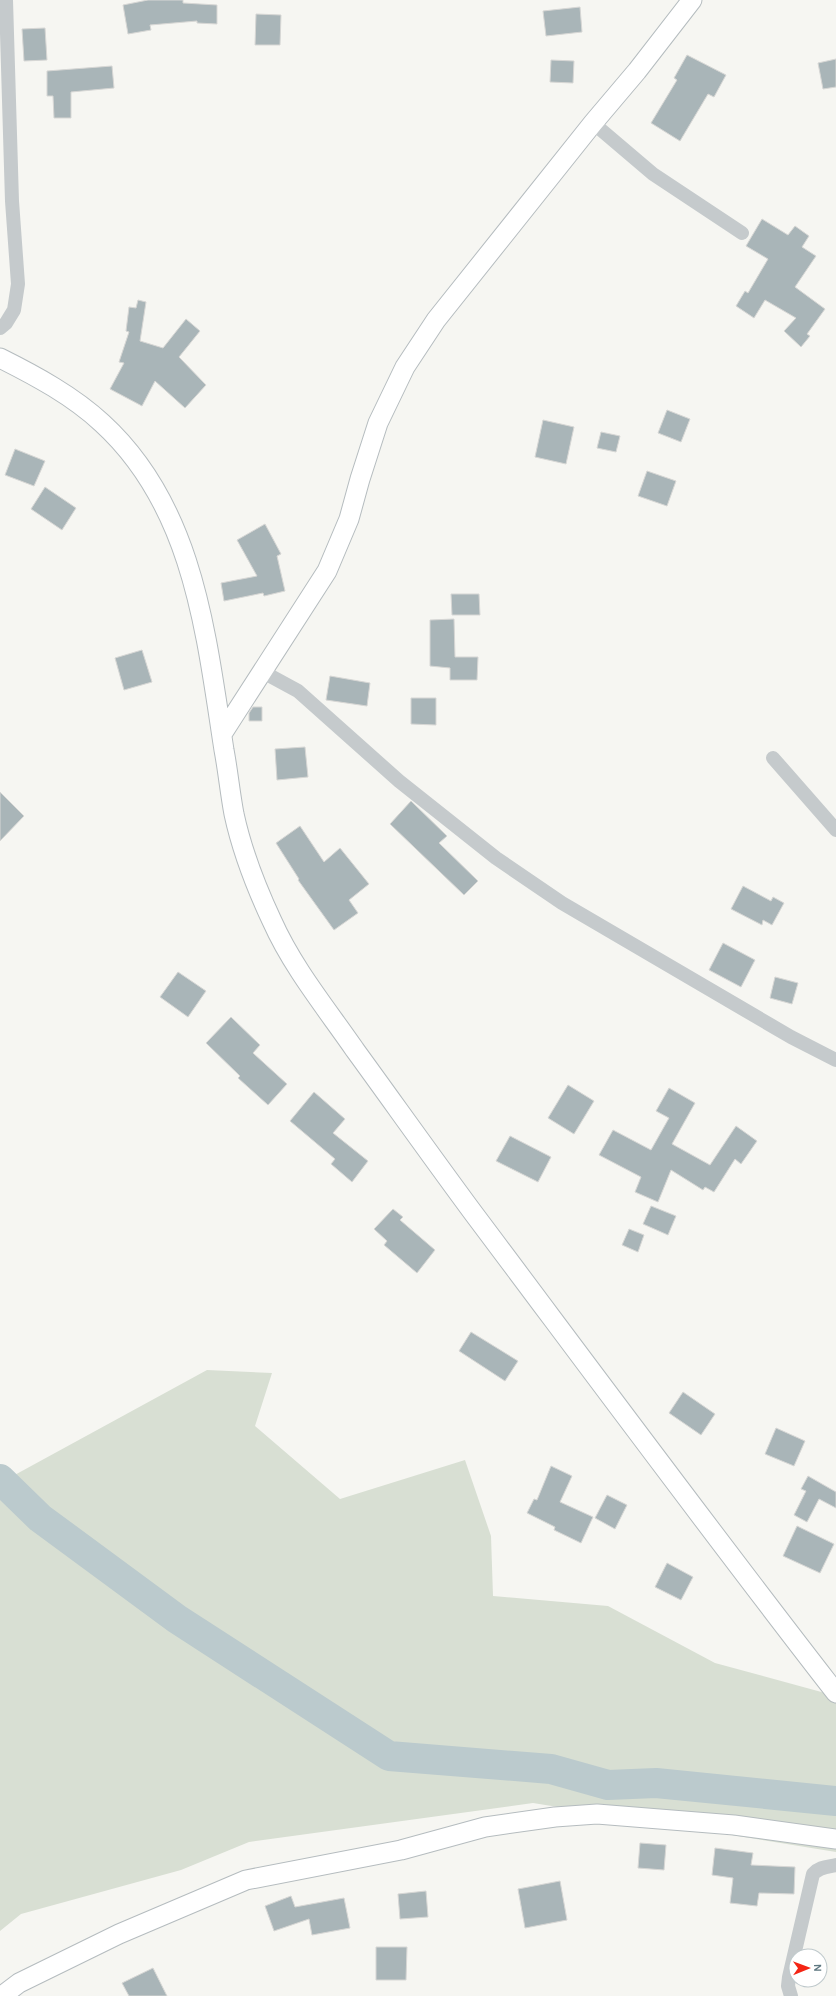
<svg xmlns="http://www.w3.org/2000/svg" width="836" height="1996" viewBox="0 0 836 1996" font-family="Karla,sans-serif">
  <rect width="100%" height="100%" fill="#f6f6f2"/>
  <path fill="#d8dfd3" d="M207,1370L272,1373L255,1426L340,1499L465,1460L491,1536L493,1596L608,1606L715,1663L836,1696V1852L533,1803L249,1842L181,1870L21,1914L0,1931V1483Z"/>
  <g fill="none" stroke-linecap="round" stroke-linejoin="round">
    <path stroke="#bbcacd" stroke-width="30" d="M0,1479L40,1518L177,1619L389,1756L551,1769L608,1785L656,1783L836,1801"/>
  </g>
  <path fill="#a9b5b8" stroke="#d7d7d5" d="M148,0H183V3L217,5V24L197,23V21L150,25L151,30L128,34L123,5Z
    M580,7L582,32L546,36L543,11Z
    M256,14L281,15L280,45H255Z
    M45,28L47,60L24,61L22,29Z
    M687,55L726,75L714,97L708,94L680,141L651,123L677,80L674,78Z
    M836,59V87L823,89L818,63Z
    M551,60L574,61L573,83L550,82Z
    M112,66L114,88L71,92V118H54L53,96H47V71Z
    M762,219L788,235L795,226L809,236L802,247L816,256L795,287L825,309L807,334L810,336L801,347L784,331L796,318L765,300L754,318L736,306L745,291L748,293L768,259L746,246Z
    M138,300L146,302L140,341L163,348L186,319L200,331L179,357L206,385L185,408L155,381L142,406L110,389L124,363L119,362L129,332L126,331L129,307L136,308Z
    M667,410L690,419L681,442L658,433Z
    M543,420L574,427L566,464L535,457Z
    M601,432L620,436L616,452L597,448Z
    M15,449L45,461L34,486L5,475Z
    M647,471L676,481L667,506L638,496Z
    M45,487L76,508L62,530L31,509Z
    M265,524L281,554L277,556L285,591L264,596L263,593L224,601L221,583L257,576L237,540Z
    M451,594H479L480,615H452Z
    M454,619L455,657H478L477,680H450V668L430,666V620Z
    M142,650L152,682L124,690L115,658Z
    M330,676L370,683L367,706L326,700Z
    M411,698H436V725L411,724Z
    M253,707H262V721H249V713Z
    M305,747L308,777L277,780L275,749Z
    M0,792L24,816L0,841Z
    M411,801L447,836L439,843L478,881L464,895L390,824Z
    M300,826L324,862L340,848L369,884L349,900L358,913L334,930L298,880L299,879L276,843Z
    M743,886L771,901L773,897L784,903L772,925L763,920L762,925L731,909Z
    M723,943L755,960L741,987L709,970Z
    M178,972L206,991L188,1017L160,997Z
    M775,977L798,983L792,1004L770,998Z
    M231,1017L260,1045L253,1053L287,1084L268,1105L238,1078L240,1076L206,1043Z
    M568,1085L594,1101L574,1134L548,1118Z
    M669,1088L695,1103L672,1144L710,1165L736,1126L757,1141L741,1164L735,1159L714,1192L705,1187L703,1190L671,1170L658,1202L635,1192L641,1177L599,1155L613,1130L651,1150L669,1118L656,1111Z
    M314,1092L345,1119L333,1133L368,1161L352,1182L331,1164L335,1159L290,1121Z
    M510,1136L551,1157L538,1182L496,1161Z
    M651,1206L676,1216L668,1235L643,1224Z
    M393,1209L403,1217L400,1220L435,1250L417,1273L384,1245L387,1241L374,1229Z
    M629,1229L644,1235L638,1252L622,1245Z
    M471,1332L518,1361L505,1381L459,1351Z
    M683,1392L715,1414L701,1435L669,1413Z
    M776,1428L805,1441L794,1466L765,1454Z
    M551,1466L572,1476L560,1502L593,1517L581,1543L554,1530L555,1527L527,1513L534,1499L537,1500Z
    M808,1476L836,1492V1508L819,1499L807,1522L794,1515L806,1491L801,1489Z
    M607,1495L627,1505L615,1529L595,1518Z
    M797,1526L834,1544L820,1573L783,1556Z
    M667,1563L693,1577L681,1600L655,1587Z
    M640,1843L666,1845L664,1870L638,1868Z
    M715,1848L753,1853L751,1865L795,1867L794,1894L759,1893L757,1906L730,1903L733,1878L712,1875Z
    M560,1881L567,1920L525,1928L518,1889Z
    M426,1891L428,1917L400,1919L398,1894Z
    M291,1896L295,1907L344,1898L350,1928L312,1935L309,1919L274,1931L265,1906Z
    M376,1947H407L406,1980H376Z
    M153,1968L167,1996H129L122,1983Z"/>
  <g fill="none" stroke-linecap="round" stroke-linejoin="round">
    <defs>
      <path id="secondary" d="M0,358C36,376 73,396 102,423C194,507 206,634 224,750C228,771 230,793 234,814C242,851 256,887 272,921C293,968 326,1008 355,1050C395,1105 434,1160 474,1214C594,1374 713,1535 836,1693
        M222,734L327,571L349,519L360,479L378,423L405,367L436,320L593,123L637,71L692,0
        M2,1996L19,1983L119,1934L246,1880L401,1850L485,1827L555,1817L597,1814L734,1825L836,1839"/>
    </defs>
    <use href="#secondary" stroke="#b5bcbf" stroke-width="21"/>
    <path stroke="#c5cacc" stroke-width="14" d="M593,123L653,174L742,233
      M0,328L6,323L14,310L18,284L12,201L6,0
      M263,672L298,691L399,781L496,858L562,903L791,1037L836,1060
      M773,758L836,830
      M791,1996L788,1986L789,1977L813,1874C819,1867 827,1867 836,1865"/>
    <use href="#secondary" stroke="#fff" stroke-width="19"/>
  </g>
  <g transform="translate(808 1968) rotate(89)"><circle r="19" fill="#ffffff" stroke="#bfc9cc"/>
  <path d="M0-3L7 15L0 10L-7 15Z" fill="#f42514"/>
  <text y="-6" font-size="11" font-weight="bold" text-anchor="middle" fill="#5e7780">N</text>
  </g>
</svg>
